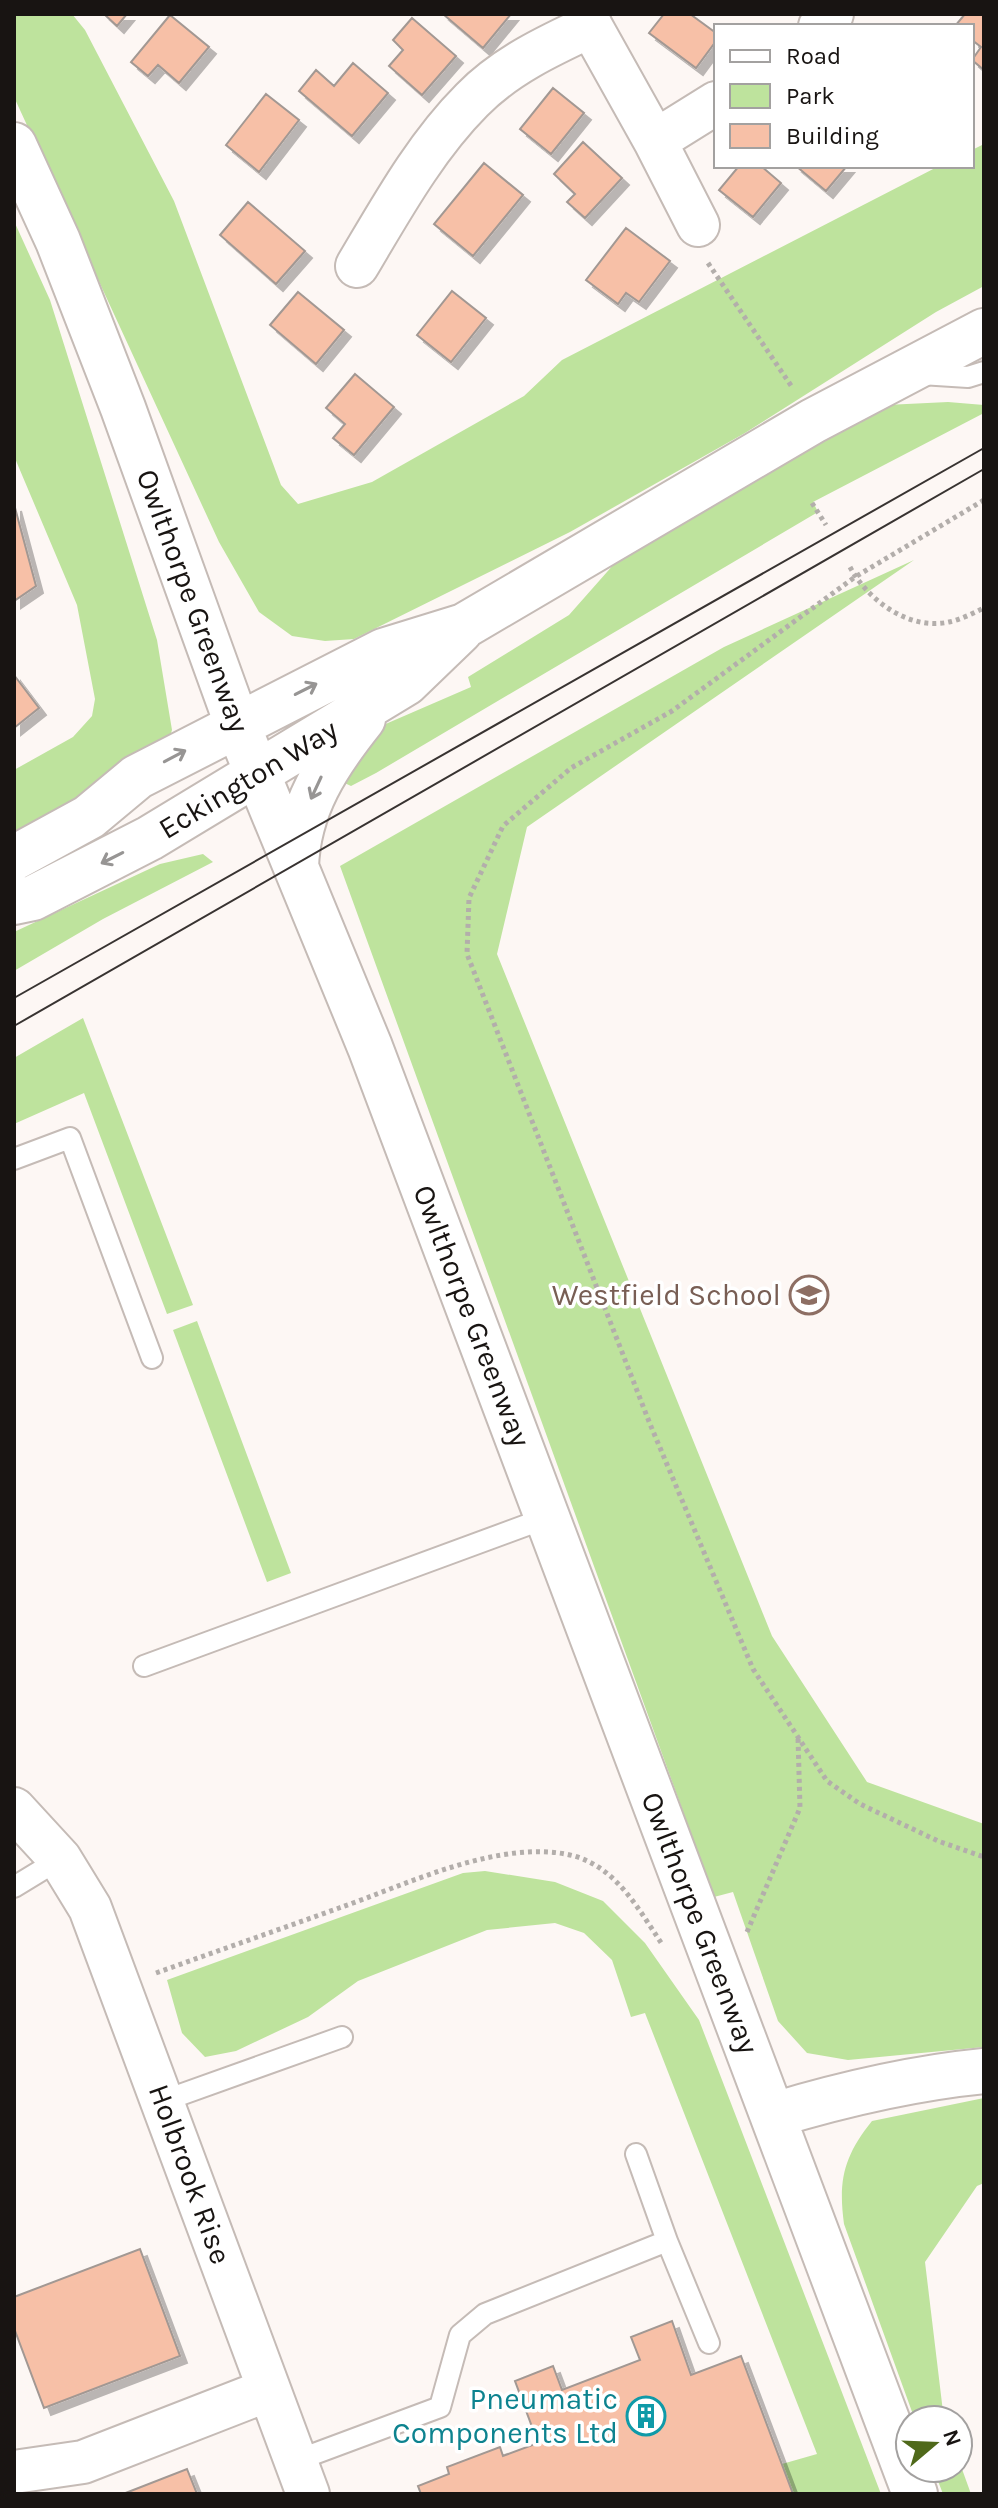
<svg xmlns="http://www.w3.org/2000/svg" width="998" height="2508" viewBox="0 0 998 2508" font-family="Karla,sans-serif">
  <defs>
    <filter id="shadow"><feDropShadow dx="7" dy="7" stdDeviation="0" flood-color="#0004"/></filter>
  </defs>
  <rect width="100%" height="100%" fill="#fdf7f4"/>
  <path fill="#bee39d" d="M14,14H72L85,30L174,201L281,485L298,504L372,482L524,396L562,360L939,166H972V150L984,144V286L936,312L745,433L570,532L354,639L325,641L292,636L259,612L219,542L14,97Z
    M14,221L50,300L157,640L172,730L168,743L149,758L14,834V770L73,737L92,716L95,699L77,605L14,456Z
    M948,402L984,405V413L813,502L818,512L376,773L351,786L336,779L381,726L471,687L468,677L569,615L622,555L805,450L886,405Z
    M914,560L527,827L497,954L772,1636L867,1782L984,1824V2047L848,2060L807,2053L778,2021L733,1892L714,1897L340,866L724,647Z
    M203,854L213,862L103,919L14,971V932L160,864Z
    M83,1018L193,1305L167,1314L84,1093L14,1124V1058Z
    M197,1321L291,1573L267,1582L173,1330Z
    M485,1871L555,1882L603,1901L645,1943L699,2020L881,2494H793L782,2464L817,2454L645,2013L631,2017L612,1960L584,1933L555,1923L487,1930L358,1981L308,2017L236,2051L205,2057L182,2033L167,1980L463,1873Z
    M984,2098V2183L977,2186L925,2262L944,2420H915L844,2224C838,2180 844,2156 872,2121Z
    M958,2458L971,2494H943L933,2468H958Z"/>
  <path fill="#f7c0a7" stroke="#a29893" stroke-width="2" filter="url(#shadow)" d="M104,14H127L117,26Z
    M443,14H511L483,48Z
    M664,14H690L716,33V41L696,68L649,33Z
    M965,14H984V70L972,60L981,47L972,40V26H955Z
    M170,15L209,47L179,83L158,65L148,76L131,62Z
    M412,18L456,56L422,95L389,66L403,50L393,40Z
    M353,63L388,93L352,136L299,91L316,70L334,86Z
    M553,88L584,113L551,154L520,129Z
    M266,94L299,120L259,172L226,145Z
    M583,142L622,178L585,218L567,202L575,194L554,174Z
    M484,163L523,195L473,256L434,224Z
    M739,166H761L781,183L753,217L719,190Z
    M796,166H847L826,191Z
    M248,202L305,251L276,284L220,235Z
    M626,228L670,261L639,302L626,293L618,304L586,280Z
    M452,291L486,318L451,362L417,335Z
    M298,292L344,330L316,364L270,325Z
    M355,374L394,407L354,455L333,438L345,424L326,408Z
    M14,504L36,586L14,601Z
    M14,675L39,708L14,728Z
    M140,2249L180,2356L44,2408L14,2328V2297Z
    M672,2321L691,2375L741,2356L793,2494H421L418,2486L449,2474L447,2467L500,2447L503,2456L538,2443L515,2381L553,2366L562,2390L640,2360L631,2337Z
    M187,2469L197,2494H123Z"/>
  <g fill="none" stroke-linecap="round" stroke-linejoin="round">
    <defs>
      <path id="lane" d="M921,374L968,377L984,372
        M14,1159L70,1138L152,1358
        M144,1666L546,1518
        M14,1887L60,1859
        M163,2101L342,2037
        M667,2241L709,2343
        M295,2461L440,2407L460,2335L485,2314L667,2241L636,2154"/>
      <path id="street" d="M584,14L655,141L698,225
        M820,26L832,14
        M655,141L716,103
        M357,266C391,209 425,147 472,100C505,66 550,45 591,26
        M14,1809L60,1859L90,1908L308,2494
        M14,2472L83,2462L268,2390"/>
      <path id="secondary" d="M14,145L58,241L123,408L237,724L370,1047L915,2494
        M14,858L89,817L137,777L383,651L464,626L813,421L984,331
        M296,867C298,808 327,764 363,719
        M14,902L33,898L150,838L406,683L460,631
        M774,2115C844,2094 912,2078 984,2071"/>
    </defs>
    <use href="#lane" stroke="#c5bbb6" stroke-width="24"/>
    <use href="#street" stroke="#c5bbb6" stroke-width="46"/>
    <use href="#secondary" stroke="#c5bbb6" stroke-width="48"/>
    <path stroke="#b3aeab" stroke-width="5" stroke-dasharray="4 4" stroke-linecap="butt" d="M708,263L792,387
      M984,500L855,577L672,711L571,768L503,826L469,898L467,954L650,1424L753,1669L827,1781L860,1804L938,1841L984,1857
      M812,503L826,525
      M850,567C867,599 908,631 949,622C960,620 973,613 984,608
      M747,1932L800,1808L798,1737
      M156,1973C217,1951 278,1930 339,1908C406,1885 502,1837 574,1856C617,1868 639,1910 662,1944"/>
    <use href="#lane" stroke="#fff" stroke-width="20"/>
    <use href="#street" stroke="#fff" stroke-width="42"/>
    <use href="#secondary" stroke="#fff" stroke-width="44"/>
    <path stroke="#383331" stroke-width="2" d="M14,998L984,448
      M14,1026L984,469"/>
  </g>
  <defs><path id="oneway-shaft" d="M-6 0H5M1.5-3L5.5 0L1.5 3" fill="none" stroke-width="1.6" stroke-linecap="round" stroke-linejoin="round" transform="scale(2)"/></defs>
  <g stroke="#979594">
    <use href="#oneway-shaft" transform="translate(306 689) rotate(-27)"/>
    <use href="#oneway-shaft" transform="translate(175 756) rotate(-28)"/>
    <use href="#oneway-shaft" transform="translate(316 788) rotate(115)"/>
    <use href="#oneway-shaft" transform="translate(112 858) rotate(153)"/>
  </g>
  <defs>
    <symbol id="school-ring" viewBox="-11 -11 22 22"><circle r="9.5" fill="#fff" stroke="#8d6e63" stroke-width="1.5"/><path d="M0-5L7-2L0 1L-7-2ZM-4 1L0 2.5L4 1V4Q0 6-4 4Z" fill="#8d6e63"/></symbol>
    <symbol id="building-ring" viewBox="-11 -11 22 22"><circle r="9.5" fill="#fff" stroke="#0f9aa8" stroke-width="1.5"/><path d="M-4-6H4V6H1V3H-1V6H-4ZM-2.5-4.3h1.7v1.8h-1.7ZM.8-4.3h1.7v1.8H.8ZM-2.5-1h1.7V.8h-1.7ZM.8-1h1.7V.8H.8Z" fill="#0f9aa8"/></symbol>
  </defs>
  <g fill-rule="evenodd">
    <use href="#school-ring" x="787" y="1273" width="44" height="44"/>
    <use href="#building-ring" x="624" y="2394" width="44" height="44"/>
  </g>
  <g text-anchor="middle" dominant-baseline="central" stroke-width="7" stroke-linejoin="round" paint-order="stroke">
    <g font-size="30" fill="#181412" stroke="#fff">
      <text transform="translate(193 601) rotate(70)">Owlthorpe Greenway</text>
      <text transform="translate(248 779) rotate(-31)">Eckington Way</text>
      <text transform="translate(472 1316) rotate(69)">Owlthorpe Greenway</text>
      <text transform="translate(700 1923) rotate(69)">Owlthorpe Greenway</text>
      <text transform="translate(190 2174) rotate(70)">Holbrook Rise</text>
    </g>
    <g font-size="30" fill="#785e54" stroke="#fff" text-anchor="end">
      <text x="781" y="1295">Westfield School</text>
    </g>
    <g font-size="30" fill="#0d838f" stroke="#fff" text-anchor="end">
      <text x="618" y="2399">Pneumatic<tspan x="618" dy="34">Components Ltd</tspan></text>
    </g>
  </g>
  <rect width="998" height="2508" fill="none" stroke="#181412" stroke-width="32"/>
  <rect x="714" y="24" width="260" height="144" fill="#ffffff" stroke="#a3a1a0" stroke-width="2"/>
  <rect x="730" y="50" width="40" height="12" fill="#ffffff" stroke="#a3a1a0" stroke-width="2"/>
  <text x="786" y="64" font-size="24" fill="#181412">Road</text>
  <rect x="730" y="84" width="40" height="24" fill="#bee39d" stroke="#a3a1a0" stroke-width="2"/>
  <text x="786" y="104" font-size="24" fill="#181412">Park</text>
  <rect x="730" y="124" width="40" height="24" fill="#f7c0a7" stroke="#a3a1a0" stroke-width="2"/>
  <text x="786" y="144" font-size="24" fill="#181412">Building</text>
  <g transform="translate(934 2444) rotate(71)"><circle r="38" fill="#ffffff" stroke="#a3a1a0" stroke-width="2"/>
  <path d="M0-6L14 30L0 20L-14 30Z" fill="#4f691a"/>
  <text y="-12" font-size="22" font-weight="bold" text-anchor="middle" fill="#181412">N</text>
  </g>
</svg>
